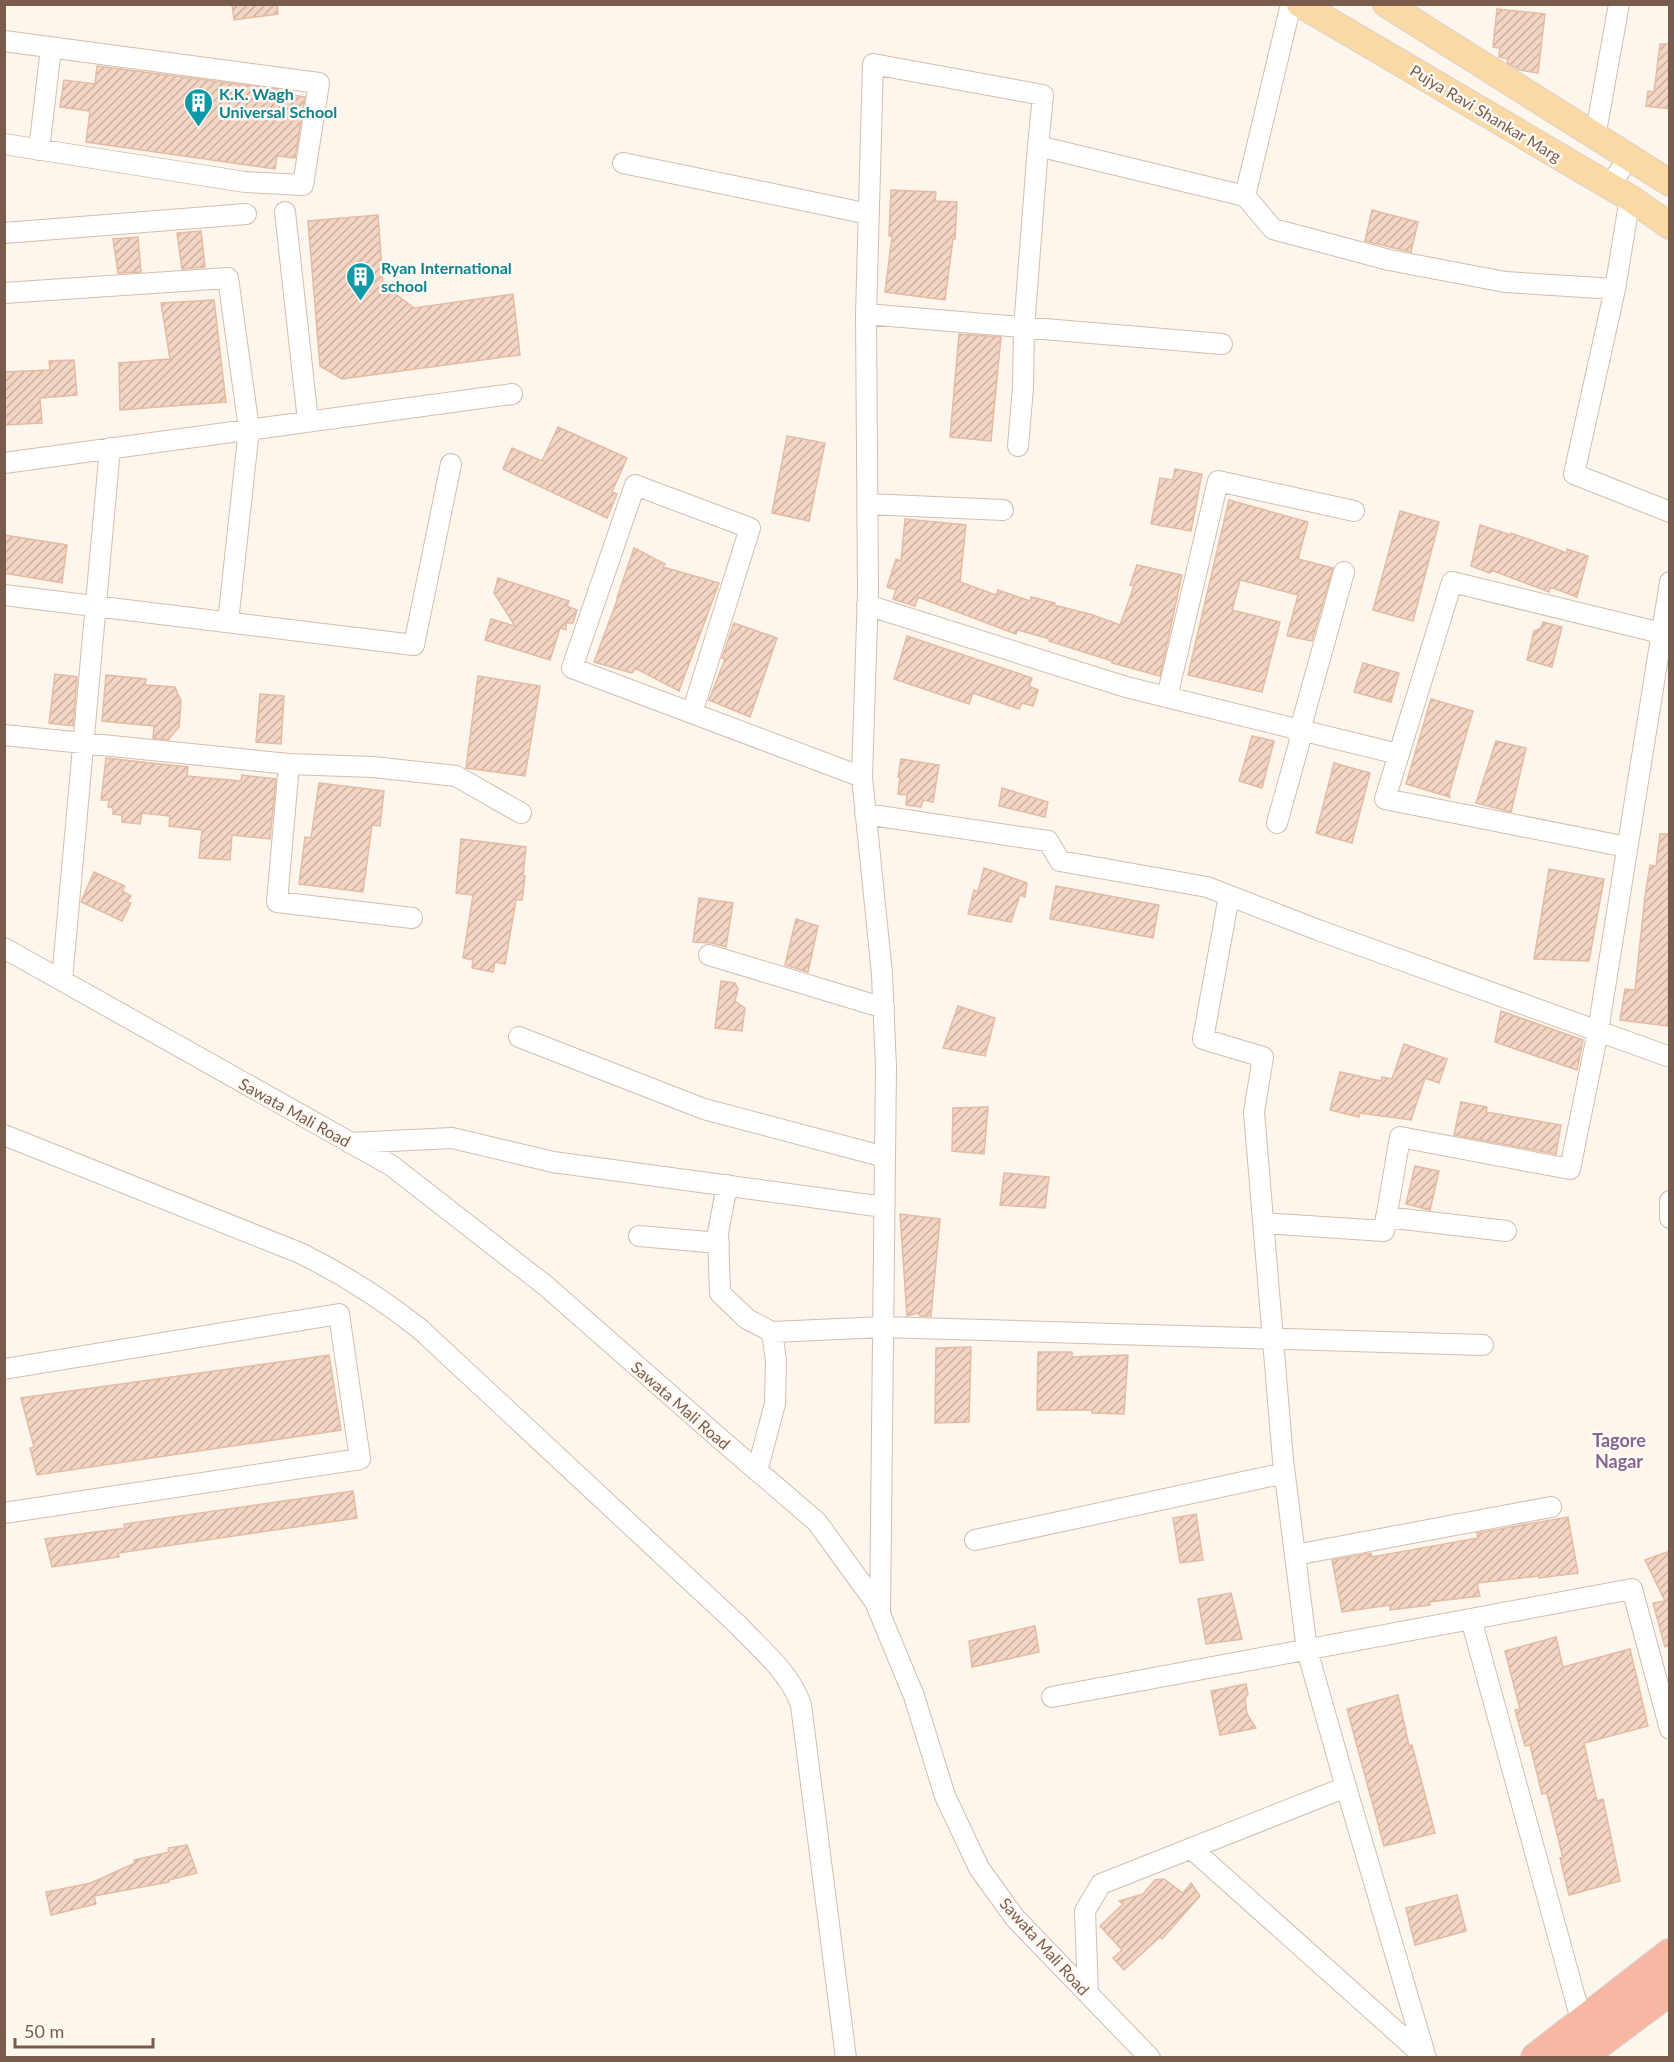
<svg xmlns="http://www.w3.org/2000/svg" width="1674" height="2062" viewBox="0 0 1674 2062" font-family="Lato,sans-serif">
  <defs>
    <pattern id="building-hatch" width="6" height="6" patternUnits="userSpaceOnUse" patternTransform="scale(1.5)"><rect width="6" height="6" fill="#f3d5c3"/><path d="M-1 1l2-2M0 6l6-6M5 7l2-2" fill="none" stroke="#cab0a1"/></pattern>
  </defs>
  <rect width="100%" height="100%" fill="#fdf6ec"/>
  <path fill="url(#building-hatch)" stroke="#e6bba3" stroke-width="1.5" d="M232,4H277L278,14L234,20Z
    M1497,9L1545,14L1538,73L1520,70L1507,63L1508,59L1499,57L1500,48L1493,47Z
    M1660,44H1670V109L1646,106L1648,91L1654,92Z
    M97,66L292,91L291,95L305,97L295,158L277,156L275,169L86,142L90,111L60,107L64,80L95,84Z
    M891,190L936,192L935,201L957,202L955,239H953L945,300L885,292L892,236H889Z
    M1372,210L1418,222L1411,252L1365,241Z
    M378,215L383,284L414,308L513,294L520,355L342,379L320,366L308,221Z
    M201,231L205,267L182,269L177,233Z
    M138,237L141,272L118,273L113,239Z
    M214,300L226,402L120,410L119,363L170,359L161,303Z
    M959,334L1001,337L991,441L950,437Z
    M74,360L77,395L40,398L42,423L4,425V372L50,370L49,361Z
    M558,427L627,458L612,492L617,494L607,518L503,469L512,448L542,461Z
    M787,436L825,443L809,521L772,513Z
    M1175,469L1202,474L1191,531L1151,524L1160,478L1173,480Z
    M1229,500L1308,522L1298,559L1333,568L1312,641L1287,636L1298,595L1240,580L1232,610L1280,622L1262,692L1188,675Z
    M1400,511L1439,522L1413,621L1373,610Z
    M905,519L966,525L960,582L996,595L998,590L1030,601L1031,597L1055,603L1054,605L1093,615L1120,625L1134,586L1130,585L1137,565L1182,575L1160,676L1112,663V661L1049,641L1050,639L1018,630L1016,634L918,597L915,606L893,599L896,590L887,587L896,559L901,561Z
    M1480,525L1511,535V533L1567,553V549L1588,556L1577,597L1550,587L1549,592L1491,570L1490,573L1471,566Z
    M4,535L67,545L62,583L4,573Z
    M634,548L665,564L663,567L719,583L679,691L635,668L632,673L594,662L618,598H617Z
    M498,578L569,601L567,606L577,610L573,623H566V630L560,628L550,660L485,640L491,619L515,626L494,593Z
    M1543,622L1562,627L1552,667L1527,660L1534,631L1541,628Z
    M734,623L777,638L750,717L709,700L725,659L722,658Z
    M907,636L1032,678L1029,686L1038,690L1033,706L1022,703L1019,709L973,693L969,704L894,679Z
    M1363,663L1399,673L1391,702L1354,692Z
    M55,674L77,677L73,726L49,723Z
    M106,675L146,679L145,685L175,687L181,701L179,727L168,740L153,738L154,726L102,721Z
    M478,676L540,686L525,776L466,768Z
    M260,694L284,696L281,744L256,742Z
    M1431,699L1473,711L1449,794L1450,797L1406,784Z
    M1252,736L1274,741L1262,788L1239,781Z
    M1496,741L1526,748L1511,812L1476,803Z
    M106,758L188,767L187,776L241,781L242,775L276,779L270,839L232,835L230,860L199,858L202,830L169,826L170,816L142,813L140,824L122,822V815L113,814V808L108,807L109,800H101Z
    M901,759L939,765L933,802L923,800L921,807L906,805L907,795L898,794L900,777H898Z
    M1334,763L1370,773L1352,843L1316,833Z
    M319,783L384,791L380,826L372,825L363,892L299,884L305,837L311,838Z
    M1002,788L1048,802L1045,817L999,806Z
    M1660,834H1670L1668,1026L1620,1020L1625,989L1635,990L1645,896L1650,865L1656,866Z
    M461,839L526,847L523,876H525L522,900H516L505,964L495,962L493,972L472,968L473,960L463,958L473,895L456,893Z
    M984,868L1027,883L1025,897L1020,895L1011,922L968,914L974,890L978,892Z
    M1549,869L1604,879L1589,961L1534,959Z
    M94,872L125,886L122,891L131,896L127,902L131,903L122,921L81,902Z
    M1056,886L1159,905L1153,938L1050,919Z
    M699,898L733,903L726,947L712,943L693,942Z
    M796,919L818,926L808,972L785,965Z
    M721,981L735,983L738,989L735,1001L745,1008L742,1031L715,1028Z
    M958,1006L995,1018L985,1056L943,1048Z
    M1501,1011L1583,1040L1577,1070L1495,1042Z
    M1404,1044L1447,1059L1439,1083L1425,1078L1411,1120L1360,1113L1359,1117L1330,1110L1340,1072L1381,1081L1382,1077L1392,1079Z
    M1461,1102L1487,1107L1486,1112L1561,1125L1556,1154L1454,1135Z
    M988,1107L984,1154L952,1151L953,1108Z
    M1415,1166L1439,1171L1430,1210L1406,1204Z
    M1004,1173L1049,1177L1045,1208L1000,1205Z
    M900,1214L940,1219L931,1316H920L918,1313L907,1316Z
    M971,1347L969,1422L935,1423L936,1348Z
    M1038,1352H1072V1357L1128,1355L1124,1414L1092,1413V1410H1037Z
    M329,1355L341,1430L37,1475L30,1448L34,1447L21,1398Z
    M353,1491L357,1518L118,1553L119,1557L52,1567L45,1539L125,1528L124,1524Z
    M1196,1514L1203,1560L1180,1563L1173,1518Z
    M1568,1517L1578,1573L1539,1578V1576L1477,1583L1480,1596L1429,1602L1430,1605L1390,1610V1605L1342,1612L1332,1560L1371,1553L1372,1557L1478,1538L1477,1533Z
    M1670,1551V1646L1665,1647L1653,1603L1665,1601L1645,1560Z
    M1231,1593L1242,1639L1206,1644L1198,1599Z
    M1035,1626L1039,1652L972,1667L969,1641Z
    M1556,1637L1563,1667L1630,1649L1648,1726L1584,1743L1597,1801L1603,1799L1620,1881L1569,1895L1560,1858H1563L1547,1793L1542,1794L1530,1745L1525,1746L1515,1710L1520,1709L1505,1651Z
    M1246,1684L1248,1694L1245,1699L1247,1714L1256,1728L1220,1735L1211,1691Z
    M1398,1695L1409,1746L1412,1745L1435,1833L1384,1846L1347,1709Z
    M187,1845L197,1873L169,1880V1882L94,1896L96,1904L51,1915L46,1892L91,1883L135,1863L134,1860L169,1852L168,1848Z
    M1164,1879L1183,1893L1191,1883L1200,1896L1162,1939L1160,1937L1124,1970L1113,1958L1122,1950L1100,1926L1123,1904L1119,1901L1143,1894L1155,1880Z
    M1457,1895L1466,1931L1415,1945L1406,1908Z"/>
  <g fill="none" stroke-linecap="round" stroke-linejoin="round">
    <defs>
      <path id="minor" d="M4,41L319,83L303,185L245,182L4,144
        M1595,137L1619,4
        M39,150L51,48
        M623,163L869,214
        M1609,186L1629,158
        M1245,196L1291,4
        M1630,198L1615,289L1574,474L1670,512
        M285,212L308,421
        M4,233L246,214
        M4,293L228,278L249,429L228,622
        M866,314L1222,344
        M1018,446L1023,388L1024,328L1038,146
        M4,463L512,394
        M867,504L1003,510
        M4,595L414,645L451,464
        M867,605L1126,687L1398,754
        M1167,697L1218,481L1354,511
        M692,713L750,528L635,485L572,668L862,777
        M4,735L289,764L373,767L456,776L521,813
        M289,764L277,902L412,918
        M865,814L1048,841L1060,861L1207,887L1318,930L1670,1057
        M1277,823L1299,744L1300,730L1344,572
        M1627,847L1385,799L1452,582L1661,633
        M1229,896L1203,1039L1263,1057L1254,1112L1283,1460L1307,1650L1346,1787L1426,2058
        M4,948L392,1166L546,1286L719,1438L817,1522L875,1602L914,1696L945,1796L979,1868L1015,1918L1150,2058
        M709,955L884,1008
        M62,980L110,448
        M519,1037L704,1109L885,1157
        M4,1135L300,1253C343,1274 382,1299 420,1329L738,1625C761,1650 790,1672 801,1705L846,2058
        M350,1143L452,1138L553,1162L884,1207
        M727,1185L718,1233L720,1293L747,1319L772,1332L883,1327L1483,1345
        M1670,1201V1218
        M1386,1217L1506,1231
        M1264,1223L1384,1231L1400,1137L1570,1169L1598,1031L1670,582
        M639,1236L719,1243
        M4,1369L339,1314L360,1459L4,1513
        M757,1471L775,1404L776,1360L772,1332
        M975,1540L1285,1473
        M1295,1555L1551,1507
        M880,1614L886,1067L882,974L862,777L868,592L866,314L873,64L1043,95L1038,146L1245,196L1273,229L1389,260L1505,282L1615,289
        M1471,1619L1582,2023
        M1052,1697L1632,1589L1670,1729
        M1191,1848L1426,2058
        M1088,1994L1085,1911L1101,1884L1346,1787"/>
      <path id="major" d="M1300,4L1630,198L1670,226
        M1386,4L1670,183"/>
      <path id="highway" d="M1536,2058L1670,1954
        M1579,2058L1670,1990"/>
    </defs>
    <use href="#minor" stroke="#d1beb0" stroke-width="22"/>
    <use href="#major" stroke="#dad1cd" stroke-width="28"/>
    <use href="#highway" stroke="#dad1cd" stroke-width="32"/>
    <use href="#minor" stroke="#fff" stroke-width="20"/>
    <use href="#major" stroke="#fbd9a5" stroke-width="26"/>
    <use href="#highway" stroke="#f7b7a3" stroke-width="30"/>
  </g>
  <defs>
    <symbol id="building-pin" viewBox="-11 -11 22 30"><path d="M0 17L-7.5 6A9.5 9.5 0 1 1 7.5 6Z" fill="#0f9aa8" stroke="#fffaf3"/><path d="M-4-6H4V6H1V3H-1V6H-4ZM-2.5-4.3h1.7v1.8h-1.7ZM.8-4.3h1.7v1.8H.8ZM-2.5-1h1.7V.8h-1.7ZM.8-1h1.7V.8H.8Z" fill="#fff"/></symbol>
  </defs>
  <g fill-rule="evenodd">
    <use href="#building-pin" x="182" y="86" width="33" height="45"/>
    <use href="#building-pin" x="344" y="260" width="33" height="45"/>
  </g>
  <g text-anchor="middle" dominant-baseline="central" stroke-width="5" stroke-linejoin="round" paint-order="stroke">
    <g font-size="16" font-weight="bold" fill="#0d838f" stroke="#fffaf3" text-anchor="start">
      <text x="219" y="93">K.K. Wagh<tspan x="219" dy="18">Universal School</tspan></text>
      <text x="381" y="267">Ryan International<tspan x="381" dy="18">school</tspan></text>
    </g>
    <g font-size="16" fill="#7a5c4d" stroke="#fffaf3">
      <text transform="translate(1486 113) rotate(31)">Pujya Ravi Shankar Marg</text>
      <text transform="translate(295 1112) rotate(29)">Sawata Mali Road</text>
      <text transform="translate(681 1405) rotate(41)">Sawata Mali Road</text>
      <text transform="translate(1045 1946) rotate(48)">Sawata Mali Road</text>
    </g>
    <g font-size="18" font-weight="bold" fill="#846695" stroke="#fffaf3">
      <text x="1619" y="1440">Tagore<tspan x="1619" dy="21">Nagar</tspan></text>
    </g>
  </g>
  <rect width="1674" height="2062" fill="none" stroke="#7a5c4d" stroke-width="12"/>
  <path d="M15 2038v9h138v-9" fill="none" stroke="#7a5c4d" stroke-width="3"/>
  <text x="24" y="2038" font-size="18" fill="#7a5c4d" stroke="#fffaf3" stroke-width="4.5" paint-order="stroke">50 m</text>
</svg>
